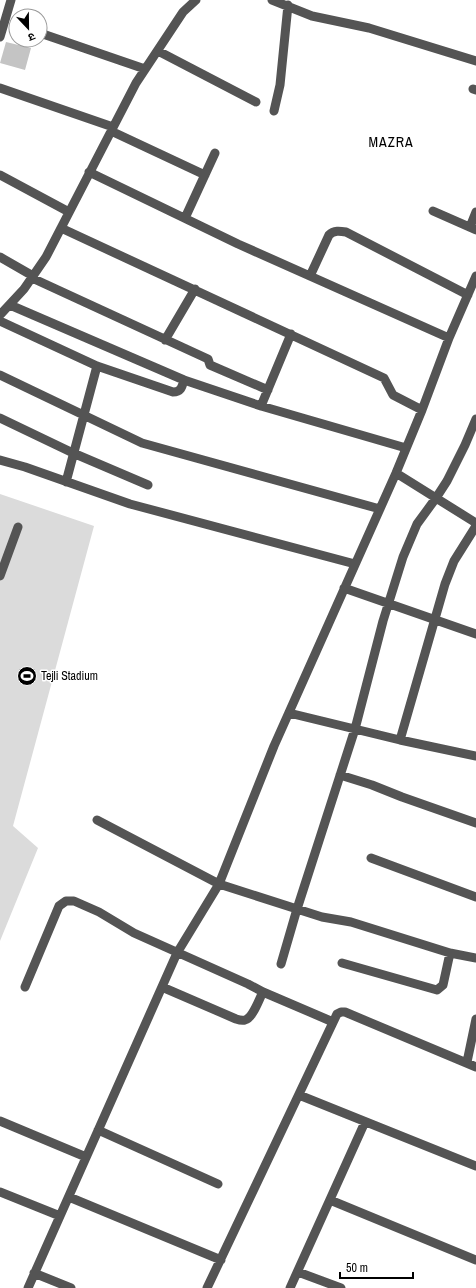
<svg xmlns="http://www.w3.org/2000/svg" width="476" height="1288" viewBox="0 0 476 1288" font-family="'Archivo Narrow','Noto Sans Devanagari',sans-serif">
  <rect width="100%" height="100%" fill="#fff"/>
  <path fill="#dbdbdb" d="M0,494L94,526L13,826L38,848L0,941Z"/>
  <path fill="#c4c4c4" d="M6,42L31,48L25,70L0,63Z"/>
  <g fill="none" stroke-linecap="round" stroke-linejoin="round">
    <path stroke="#545454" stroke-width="9" d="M272,0L312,16L369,28L476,61
      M40,33L145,69
      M0,37L11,0
      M158,51L256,102
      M0,88L113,127
      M473,89L476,90
      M274,111L280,85L288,5
      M111,131L205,175
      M89,172L238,244L449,338
      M0,175L69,212
      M433,211L476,230
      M185,218L215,153
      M470,227L476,212
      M61,228L384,378L393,395L422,410
      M0,257L33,276
      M310,276L329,235C334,230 340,231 346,232L468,295
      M32,278L208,359L210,365L268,390
      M10,305L184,380L261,406L406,448
      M0,315L24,289L46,257L136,83L183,12L196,0
      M0,321L97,366L173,392C181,392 182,387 184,380
      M165,340L195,289
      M0,375L142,443L380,509
      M261,406L291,334
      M0,418L73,453L148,485
      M0,460L25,467L130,504L355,564
      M396,473L476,523
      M66,482L97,366
      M0,576L18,527
      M344,588L476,634
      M289,713L400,740L476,756
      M400,740L445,584L454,561L476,526
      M340,775L372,785L402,797L476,823
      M97,820L219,884L322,917L351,922L450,953L476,958
      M371,858L476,897
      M342,963L437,990L443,985L450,953
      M281,964L297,909L355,729L383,621L403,557L417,524L436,498L447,481L465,445L476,419
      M25,987L59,906L66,901H74L99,912L134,933L248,984L263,992L333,1022
      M162,987L236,1019C239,1020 242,1021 245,1020C253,1018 259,999 263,992
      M467,1062L476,1019
      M299,1095L476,1166
      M0,1121L86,1157
      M98,1130L218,1184
      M0,1192L60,1216
      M69,1197L221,1260
      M330,1200L476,1260
      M298,1272L341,1288
      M34,1273L71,1288
      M28,1288L177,953L219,884L274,746L396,473L422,410L449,338L476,276
      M207,1288L337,1014L341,1012H345L476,1067
      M290,1288L365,1122"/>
  </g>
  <defs>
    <symbol id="stadium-disc" viewBox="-11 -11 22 22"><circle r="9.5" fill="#000" stroke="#fff"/><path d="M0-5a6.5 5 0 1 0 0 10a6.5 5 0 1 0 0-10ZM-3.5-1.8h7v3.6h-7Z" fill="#fff"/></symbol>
  </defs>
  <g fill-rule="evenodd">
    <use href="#stadium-disc" x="16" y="665" width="22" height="22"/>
  </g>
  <g text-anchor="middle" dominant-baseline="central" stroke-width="3" stroke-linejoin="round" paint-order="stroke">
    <g font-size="12" fill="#000" stroke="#fff" text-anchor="start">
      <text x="41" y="676">Tejli Stadium</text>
    </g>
    <g font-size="14" letter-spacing="1" fill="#000" stroke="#fff">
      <text x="391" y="142">MAZRA</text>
    </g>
  </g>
  <g transform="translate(28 28) rotate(158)"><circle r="19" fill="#ffffff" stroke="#999999"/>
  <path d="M0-3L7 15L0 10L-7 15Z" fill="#000000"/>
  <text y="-6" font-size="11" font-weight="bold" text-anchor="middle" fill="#000000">उ</text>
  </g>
  <path d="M340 1272v6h73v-6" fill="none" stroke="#000000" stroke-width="2"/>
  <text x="346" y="1272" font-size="12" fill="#000000" stroke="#ffffff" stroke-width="3" paint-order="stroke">50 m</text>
</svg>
